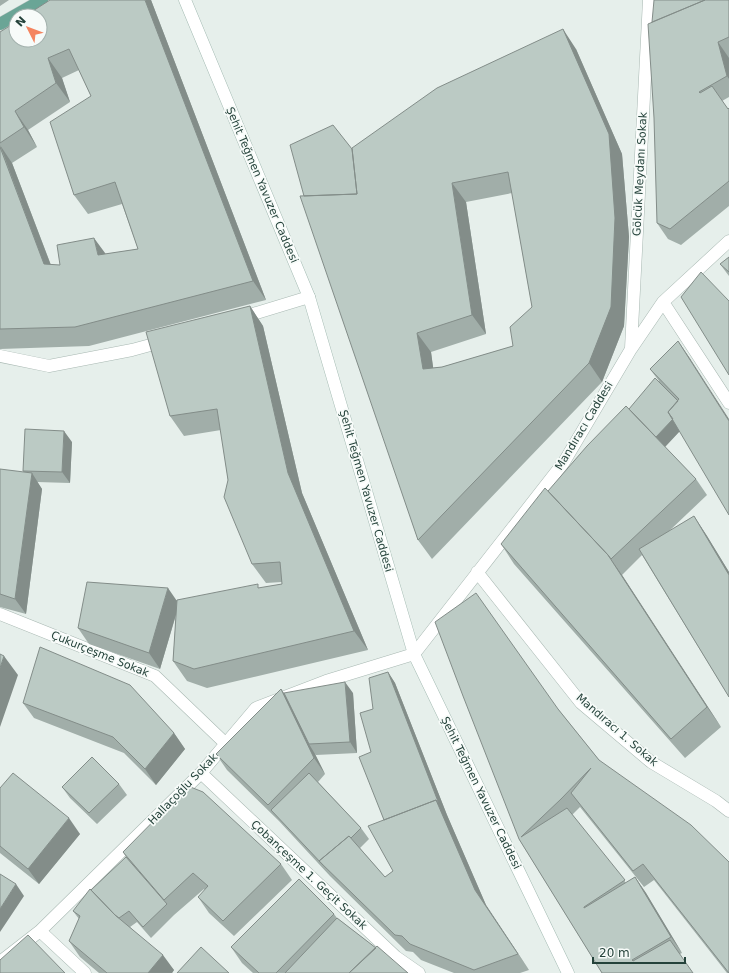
<svg xmlns="http://www.w3.org/2000/svg" width="729" height="973" viewBox="0 0 729 973" font-family="'DejaVu Sans',sans-serif">
  <rect width="100%" height="100%" fill="#e6efeb"/>
  <g fill="none" stroke-linecap="round" stroke-linejoin="round">
    <defs>
      <path id="street" d="M663,302L729,403
        M240,318L309,297
        M631,348L649,0
        M0,356L49,366L132,350L165,341
        M477,572L581,703L651,762L716,801L729,811
        M0,614L155,676L226,744
        M201,773L396,957L419,973
        M40,931L85,973
        M0,962L40,931L201,773L256,708L326,681L414,654L564,462L631,349L663,302L729,241"/>
      <path id="secondary" d="M185,0L309,297L414,654L568,973"/>
      <path id="primary" d="M0,24L42,0"/>
    </defs>
    <use href="#street" stroke="#a8b8b2" stroke-width="13"/>
    <use href="#secondary" stroke="#a4bbb3" stroke-width="13"/>
    <use href="#primary" stroke="#c2cac8" stroke-width="13"/>
    <use href="#street" stroke="#fff" stroke-width="12"/>
    <use href="#secondary" stroke="#fff" stroke-width="12"/>
    <use href="#primary" stroke="#6aa596" stroke-width="12"/>
  </g>
  <path fill="#a1aea9" fill-rule="evenodd" d="M0,0H9L0,6Z
    M151,0L266,300L89,346L0,349V32ZM79,70L91,96L74,195L88,214L122,204L138,249L106,254L60,265H51L12,163L37,147L28,130L70,102L62,78Z
    M729,0V97L722,101L728,109L729,108V206L681,245L668,239L657,223Z
    M576,49L622,154L629,237L624,326L602,382L432,559L418,540L304,196L352,149ZM512,193L532,307L513,346L442,367L433,368L431,352L486,334L466,202Z
    M729,257V276L720,264Z
    M250,306L263,326L302,493L368,650L207,688L187,681L173,661L176,615L160,669L89,644L78,628L177,600L261,588L282,584V582L266,583L252,564L228,480L221,430L184,436L170,416Z
    M678,341L691,360L680,431L665,447L696,479L707,495L667,533L694,516L707,536L729,572V697L642,555L622,575L721,727L685,758L514,564L501,544L629,409L659,381L650,369Z
    M72,442L70,483L37,482L42,489L26,614L0,607V469L24,473L23,471Z
    M388,672L395,683L447,815L486,905L529,970L520,973H454L421,960L413,952L406,951L330,876L279,821L227,770L216,754L281,689L284,693H353L357,753L316,755L315,754L325,774L318,782L361,828L369,839L360,848L385,877L393,871L371,752L373,709Z
    M23,703L174,733L185,749L156,785L124,753L34,718Z
    M558,709L599,760L729,973H727L654,880L644,887L580,807L572,815L626,883L635,877L646,893L682,953L680,954L602,973L519,839Z
    M119,784L127,795L97,824L70,798L62,787Z
    M0,788L80,834L39,884L0,853Z
    M123,852L281,864L292,880L234,936L209,913L198,897L205,890L204,889L174,915L151,938L137,922L130,927L174,970L172,973H99L80,957L69,941L79,919L73,911L91,890L126,857Z
    M334,914L337,918L408,973H253L242,963L231,947Z"/>
  <path fill="#838d89" d="M145,0H151L266,300L253,281Z
    M563,29L576,49L622,154L629,237L624,326L602,382L589,363Z
    M718,42L729,58V79L727,76Z
    M48,58L62,78L70,102L56,83Z
    M15,111L28,130L37,147L24,127Z
    M0,145L12,163L58,284L44,264Z
    M452,183L466,202L486,334L472,315Z
    M94,238L108,257L98,255Z
    M250,306L263,326L302,493L368,650L354,631L288,473Z
    M417,333L431,352L436,388L423,369Z
    M678,341L691,360L729,419V421Z
    M684,407L692,418L663,449L655,438Z
    M64,431L72,442L70,483L62,472Z
    M32,473L42,489L26,614L15,599Z
    M694,516L707,536L729,572V575Z
    M608,555L622,575L721,727L707,707Z
    M168,588L179,604L160,669L149,653Z
    M4,656L18,675L0,727V668Z
    M388,672L395,683L447,815L439,804Z
    M345,682L353,693L357,753L350,742Z
    M281,689L292,705L309,744L315,754L325,774L314,758Z
    M174,733L185,749L156,785L145,769Z
    M436,800L447,815L486,905L529,970L475,890Z
    M69,818L80,834L39,884L28,869Z
    M635,877L646,893L682,953L671,937Z
    M16,884L24,896L0,932V909Z
    M163,955L174,970L172,973H148Z"/>
  <path fill="#bbcac4" stroke="#838d89" fill-rule="evenodd" d="M50,0H145L253,281L75,327L0,329V147L44,264L60,265L57,245L94,238L98,255L138,249L115,182L74,195L50,122L91,96L69,49L48,58L56,83L15,111L24,127L0,143V32L16,22V40H40V16H25Z
    M654,0H705L652,22Z
    M705,0H729V37L718,42L727,76L699,92L700,93L712,86L728,109L729,108V181L670,229L657,223L654,118L648,24Z
    M563,29L609,134L615,218L611,307L589,363L418,540L300,196L357,194L352,148L437,88ZM508,172L532,307L510,327L513,346L442,367L423,369L417,333L472,315L452,183Z
    M333,125L352,149L357,194L304,196L290,145Z
    M729,257V272L720,264Z
    M701,272L729,301V375L681,297Z
    M250,306L288,473L354,631L194,669L173,661L177,600L258,584V588L282,584L280,562L252,564L224,497L228,480L217,409L170,416L146,332Z
    M678,341L729,421V515L668,412L679,399L650,369Z
    M655,378L678,401L668,412L673,419L656,437L629,409Z
    M626,406L696,479L611,559L608,555L548,491L587,446Z
    M25,429L64,431L62,472L23,471Z
    M0,469L32,473L15,599L0,594Z
    M545,488L608,555L707,707L671,739L501,544Z
    M694,516L729,575V697L639,549Z
    M87,582L168,588L149,653L78,628Z
    M476,593L558,709L599,760L691,825L729,862V973L643,864L633,871L571,793L591,768L561,799L521,837L567,808L625,880L584,907V908L635,877L671,937L632,960L633,961L670,940L693,973H602L519,839L463,696L435,622Z
    M40,647L130,685L174,733L145,769L113,737L23,703Z
    M0,654L4,656L0,668Z
    M388,672L439,804L436,800L384,820L359,757L371,752L360,713L373,709L369,678Z
    M345,682L350,742L309,744L284,693Z
    M281,689L314,758L268,805L216,754Z
    M92,757L119,784L89,813L62,787Z
    M13,773L69,818L28,869L0,846V788Z
    M309,773L361,828L351,838L349,836L319,861L323,865L271,810Z
    M188,786L203,792L281,864L223,921L198,897L208,886L193,873L164,900L123,852Z
    M436,800L475,890L518,954L474,970L410,944L402,936L395,935L319,861L349,836L385,877L393,871L368,826Z
    M126,857L167,904L143,927L129,911L119,918L115,915L91,890Z
    M0,874L16,884L0,909Z
    M299,879L334,914L276,973H259L231,947Z
    M90,889L115,915L163,955L148,973H107L69,941L80,916L73,911Z
    M337,918L376,948L349,973H285Z
    M28,935L65,973H0V960Z
    M377,946L408,973H349Z
    M201,947L229,973H177Z"/>
  <g text-anchor="middle" dominant-baseline="central" stroke-width="3.5" stroke-linejoin="round" paint-order="stroke">
    <g font-size="11" fill="#24423a" stroke="#f7fbf9">
      <text transform="translate(640 174) rotate(-87)">Gölcük Meydanı Sokak</text>
      <text transform="translate(262 185) rotate(67)">Şehit Teğmen Yavuzer Caddesi</text>
      <text transform="translate(584 426) rotate(-59)">Mandıracı Caddesi</text>
      <text transform="translate(366 491) rotate(74)">Şehit Teğmen Yavuzer Caddesi</text>
      <text transform="translate(100 654) rotate(22)">Çukurçeşme Sokak</text>
      <text transform="translate(617 730) rotate(41)">Mandıracı 1. Sokak</text>
      <text transform="translate(183 789) rotate(-46)">Hallaçoğlu Sokak</text>
      <text transform="translate(481 793) rotate(64)">Şehit Teğmen Yavuzer Caddesi</text>
      <text transform="translate(309 875) rotate(43)">Çobançeşme 1. Geçit Sokak</text>
    </g>
  </g>
  <g transform="translate(28 28) rotate(312)"><circle r="19" fill="#f7fbf9" stroke="#a3b1ad"/>
  <path d="M0-3L7 15L0 10L-7 15Z" fill="#f4845f"/>
  <text y="-6" font-size="11" font-weight="bold" text-anchor="middle" fill="#24423a">N</text>
  </g>
  <path d="M593 957v6h92v-6" fill="none" stroke="#24423a" stroke-width="2"/>
  <text x="599" y="957" font-size="12" fill="#24423a" stroke="#f7fbf9" stroke-width="3" paint-order="stroke">20 m</text>
</svg>
